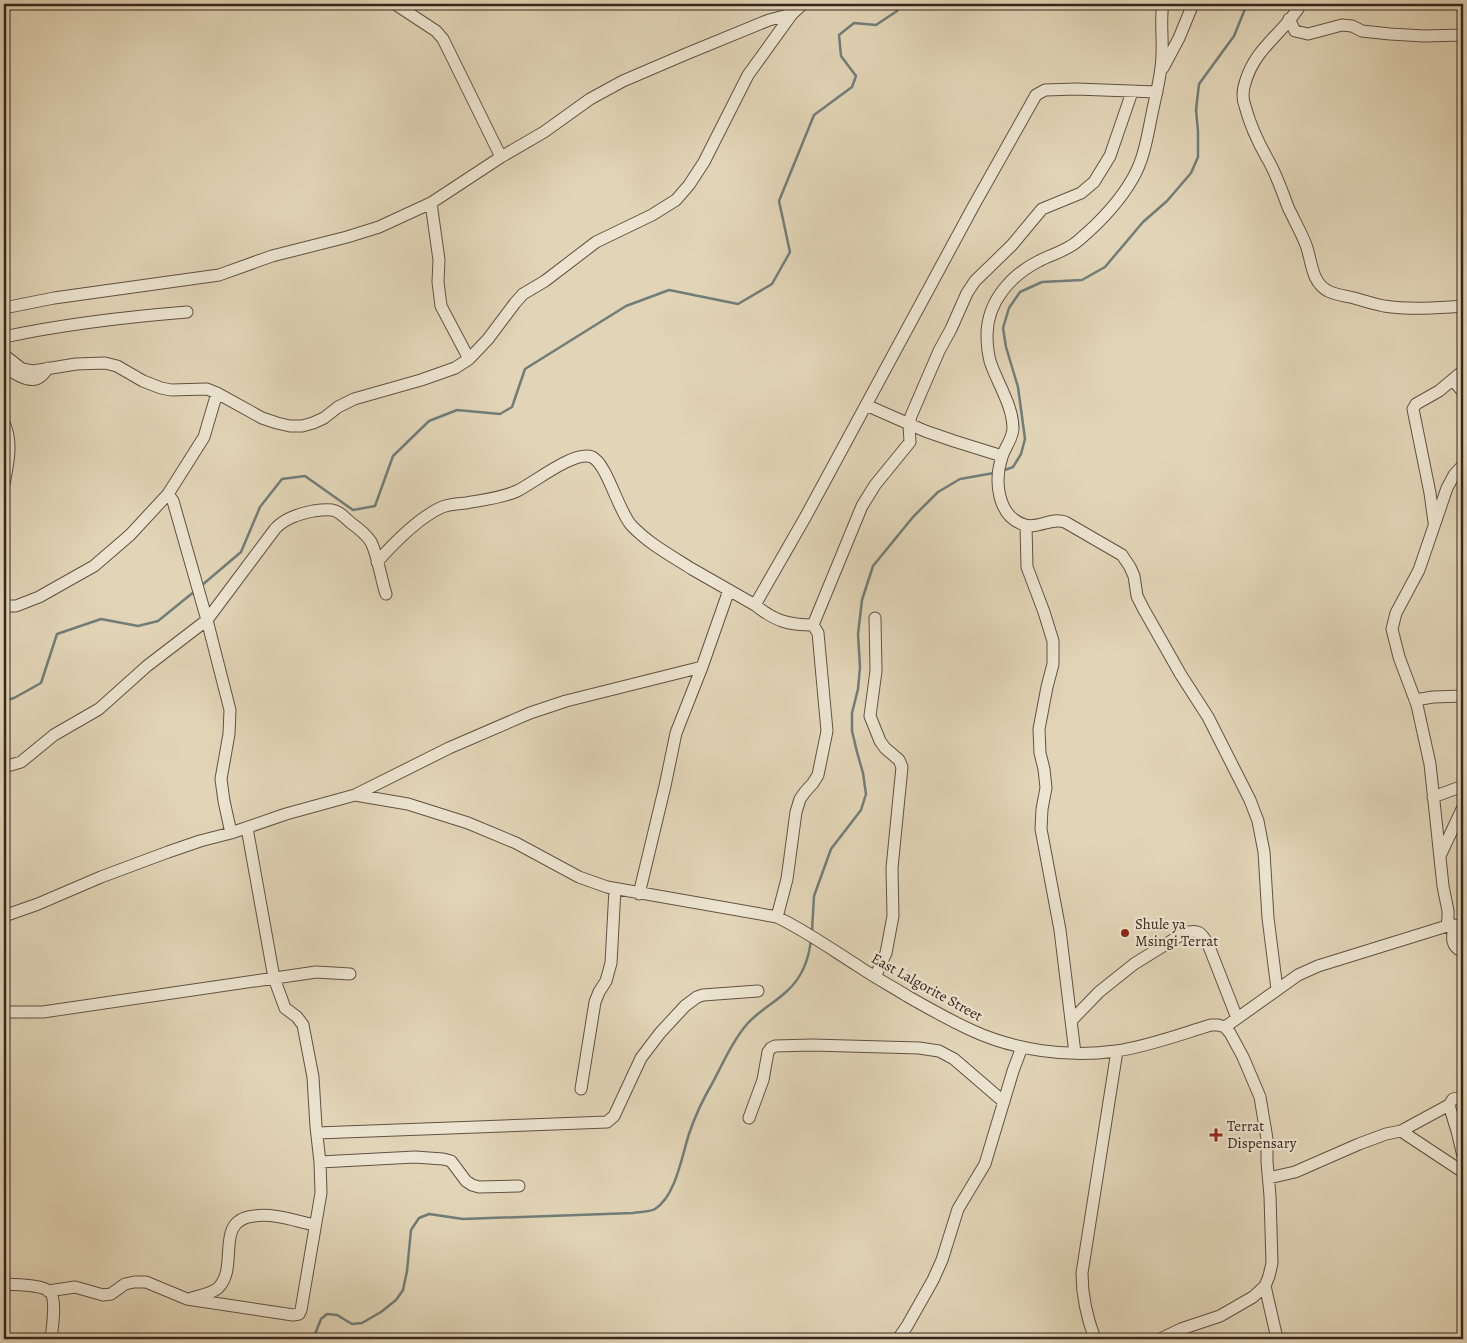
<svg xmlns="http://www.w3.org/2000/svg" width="1467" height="1343" viewBox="0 0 1467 1343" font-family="Alegreya,serif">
  <rect width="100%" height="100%" fill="#e2d5b7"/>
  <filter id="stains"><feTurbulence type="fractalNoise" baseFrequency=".004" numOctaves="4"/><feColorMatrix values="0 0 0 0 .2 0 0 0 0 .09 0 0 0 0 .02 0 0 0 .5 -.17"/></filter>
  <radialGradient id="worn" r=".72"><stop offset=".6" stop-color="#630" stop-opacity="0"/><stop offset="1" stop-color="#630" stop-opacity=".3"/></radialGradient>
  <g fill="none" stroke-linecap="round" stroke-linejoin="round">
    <path stroke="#717d79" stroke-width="2.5" d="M1002,471L1013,467L1021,454L1025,439L1018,387L1006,347L1003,328L1009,308L1020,292L1042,282L1082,280L1105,267L1143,222L1167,201L1191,173L1198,157V131L1196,110L1199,84L1234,36L1247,4
      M201,586L241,552L260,507L282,479L305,476L353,510L375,506L393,456L429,421L457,410L500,414L512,407L525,369L626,306L669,290L738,304L772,284L790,252L779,201L814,115L852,87L856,76L841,56L839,35L854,23L876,25L897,11L900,4
      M4,701L14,698L41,683L57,634L101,619L138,626L158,621L195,591
      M812,931L814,896L831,849L861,810L866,794L863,773L857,752L852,731V713L858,689L860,667L858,634L862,600L873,566L913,517L938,492L960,479L994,473
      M313,1339L321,1319L327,1314L337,1315L352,1324L362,1323L381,1312L396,1300L403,1290L407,1271L411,1230L419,1218L429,1214L463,1219L633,1213C640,1212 650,1212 655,1209C676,1196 682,1155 689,1134C695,1116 703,1099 713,1082C723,1063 733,1040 748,1023C759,1011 774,1003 786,992C802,978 809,960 811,939"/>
    <defs>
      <path id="minor" d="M395,4L436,31L443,39L501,157
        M1163,4C1160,20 1163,37 1162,53C1162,72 1157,90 1153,109C1148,132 1145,157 1133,178C1120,201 1099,223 1079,240C1067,251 1052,254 1039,261C1011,275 987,302 987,335C987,343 988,353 990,361C997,383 1013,405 1013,429C1012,440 1005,447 1002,457C994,480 997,517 1025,525C1038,529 1052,517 1065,522L1122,555L1130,567L1134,576L1137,596L1143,608L1181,675L1208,717L1250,800L1258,821L1264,852L1268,918L1277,989
        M1301,4C1285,32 1256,47 1246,80C1243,88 1242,98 1245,106C1250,125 1258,142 1267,158C1276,173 1282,191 1288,207C1294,220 1301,232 1306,245C1312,261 1311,282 1328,291C1336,295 1346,296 1354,298C1364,301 1374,304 1384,306C1410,310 1437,308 1463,306
        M1289,19L1295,31L1308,34L1342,25L1352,26L1362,31L1390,34L1424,36L1463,35
        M1163,68L1179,38L1193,4
        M431,203L439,260L438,282L441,306L469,359
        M4,308L54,298L219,275L272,256L347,237L379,227L431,203L501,157L544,132L590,99L623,81L686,54L769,20L792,14
        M4,337C64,324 125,317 187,312
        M4,355L22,369L33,371L76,364L105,363L117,366L143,381L161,388L171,390L207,389L217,393L262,418L277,423L290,426H302L313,423L324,418L338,407L354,399L421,380L455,368L469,359L488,339L515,303L523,294L545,281L596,242L652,215L676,200L689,185L704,162L748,75L792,14L803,4
        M4,366C12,372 30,385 40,377C43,375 46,371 48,368
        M1453,380L1463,392
        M866,405L925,431L954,441L1002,456
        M4,423C13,442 8,463 4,484
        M168,494L173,501L207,620L230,710L229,734L221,779L224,801L231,833
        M1434,522L1430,493L1413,409L1416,404L1439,391L1463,371
        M1026,526L1027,567L1044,612L1053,641V664L1047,687L1039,729L1040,753L1044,769L1046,788L1042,809L1041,829L1060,930L1075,1053
        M377,562C394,543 417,519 440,508C448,504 457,504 466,503C482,500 502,498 517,491C534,483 574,450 592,457C607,464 618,510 631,525C649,544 670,555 692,569C713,581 734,593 755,605C775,621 788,625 813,625L818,633L827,731L818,775L813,783L805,792L800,799L796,812L787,879L777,917
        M755,605L806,516L973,207L1036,95L1045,90L1076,89L1157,92
        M4,606H16L39,597L94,566L130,535L168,494L204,437L217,393
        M813,625L862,506L875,485L910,442L909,424L911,416L939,351L951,329L967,293L975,281L1012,245L1042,209L1081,193L1094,182L1110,156L1132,92
        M1415,700L1433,697L1463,696
        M4,767L21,762L54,735L99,709L147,666L207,620L275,529C285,518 299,514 313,511C335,508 336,509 351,523C358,528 366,534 371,542C378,556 381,579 386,594
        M355,795L449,748L530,713L566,701L702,667
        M1433,797L1463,786
        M1440,856L1463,807
        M639,894L665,786L676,733L702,667L729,590
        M4,916L38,904L101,877L168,852L200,841L231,833L286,814L355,795L408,804L468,823L516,843L579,877L607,887L777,917C806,931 831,949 858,966C874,977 891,986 907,996C928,1008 949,1020 971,1030C1014,1050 1068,1058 1116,1051C1146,1047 1181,1034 1211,1025H1218L1225,1027L1230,1033L1243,1057L1260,1097L1267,1139V1162L1270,1196L1272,1263L1269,1276L1265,1286L1253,1297L1220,1316L1181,1329L1160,1339
        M1454,925C1452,938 1450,946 1463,952
        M875,977L886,953L893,916L892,868L902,767L899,760L885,748L880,741L870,716L876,671L875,618
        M4,1012H43L316,972L350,974
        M1071,1021L1099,992L1134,964L1184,933C1198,929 1201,932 1208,944L1237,1018
        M1225,1027L1298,975L1318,966L1447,926L1448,917V911L1443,886L1430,764L1417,705L1399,657L1392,629L1396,613L1419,570L1447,488L1454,475L1463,465
        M581,1089L595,1002L599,992L606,981L611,963L615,889
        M1449,1105L1457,1131L1463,1156
        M749,1118L763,1080L768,1052L771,1048L775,1046L812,1045L919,1048L939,1051L954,1059L1004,1102
        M1401,1131L1463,1172
        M1457,1131L1463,1112
        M317,1133L607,1122L614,1116L641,1058L660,1033L685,1006L697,997L703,995L758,991
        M320,1162L415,1157L443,1159L451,1161L466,1181L472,1185L479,1187L519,1186
        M1269,1178L1295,1172L1359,1144L1386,1134L1401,1131L1449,1105L1453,1099L1463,1097
        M4,1284C15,1285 43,1284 50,1292C57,1300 52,1329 51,1339
        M1265,1286L1276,1334L1275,1339
        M48,1291L75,1287L103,1295L111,1294L125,1284L134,1282H146L187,1299L293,1315L299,1314L301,1310L321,1193L320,1162L316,1127L313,1077L303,1025L297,1017L285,1008L274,978L247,828
        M192,1298C201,1295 211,1294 218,1288C240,1267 213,1220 254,1216C274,1213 295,1221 315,1225
        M898,1339L907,1326L933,1280L942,1260L958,1209L985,1164L1013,1071L1022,1047
        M1095,1339C1087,1318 1082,1295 1082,1273L1117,1051"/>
    </defs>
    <use href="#minor" stroke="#625144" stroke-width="13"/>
    <use href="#minor" stroke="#ece4d0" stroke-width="11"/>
  </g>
  <g fill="#8f2418" stroke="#ece4d0" stroke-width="2">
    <circle cx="1125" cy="933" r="5"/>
    <path d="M1213.5 1127.5h5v5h5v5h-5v5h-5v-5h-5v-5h5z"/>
  </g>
  <g text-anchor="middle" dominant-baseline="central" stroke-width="4.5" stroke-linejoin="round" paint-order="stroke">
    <g font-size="15" fill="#37251d" stroke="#ece4d0" text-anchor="start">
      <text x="1135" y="924">Shule ya<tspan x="1135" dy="17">Msingi Terrat</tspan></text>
      <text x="1227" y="1126">Terrat<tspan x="1227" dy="17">Dispensary</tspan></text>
    </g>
    <g font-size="15" fill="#37251d" stroke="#ece4d0">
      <text transform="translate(927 987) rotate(29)">East Lalgorite Street</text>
    </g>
  </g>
  <rect width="1467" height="1343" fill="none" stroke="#e2d5b7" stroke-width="20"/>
  <rect x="5" y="5" width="1457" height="1333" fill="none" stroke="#37251d" stroke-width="2.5"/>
  <rect x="10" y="10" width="1447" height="1323" fill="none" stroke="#37251d"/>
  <rect width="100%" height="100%" filter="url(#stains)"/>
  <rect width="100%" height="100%" fill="url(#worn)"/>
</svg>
